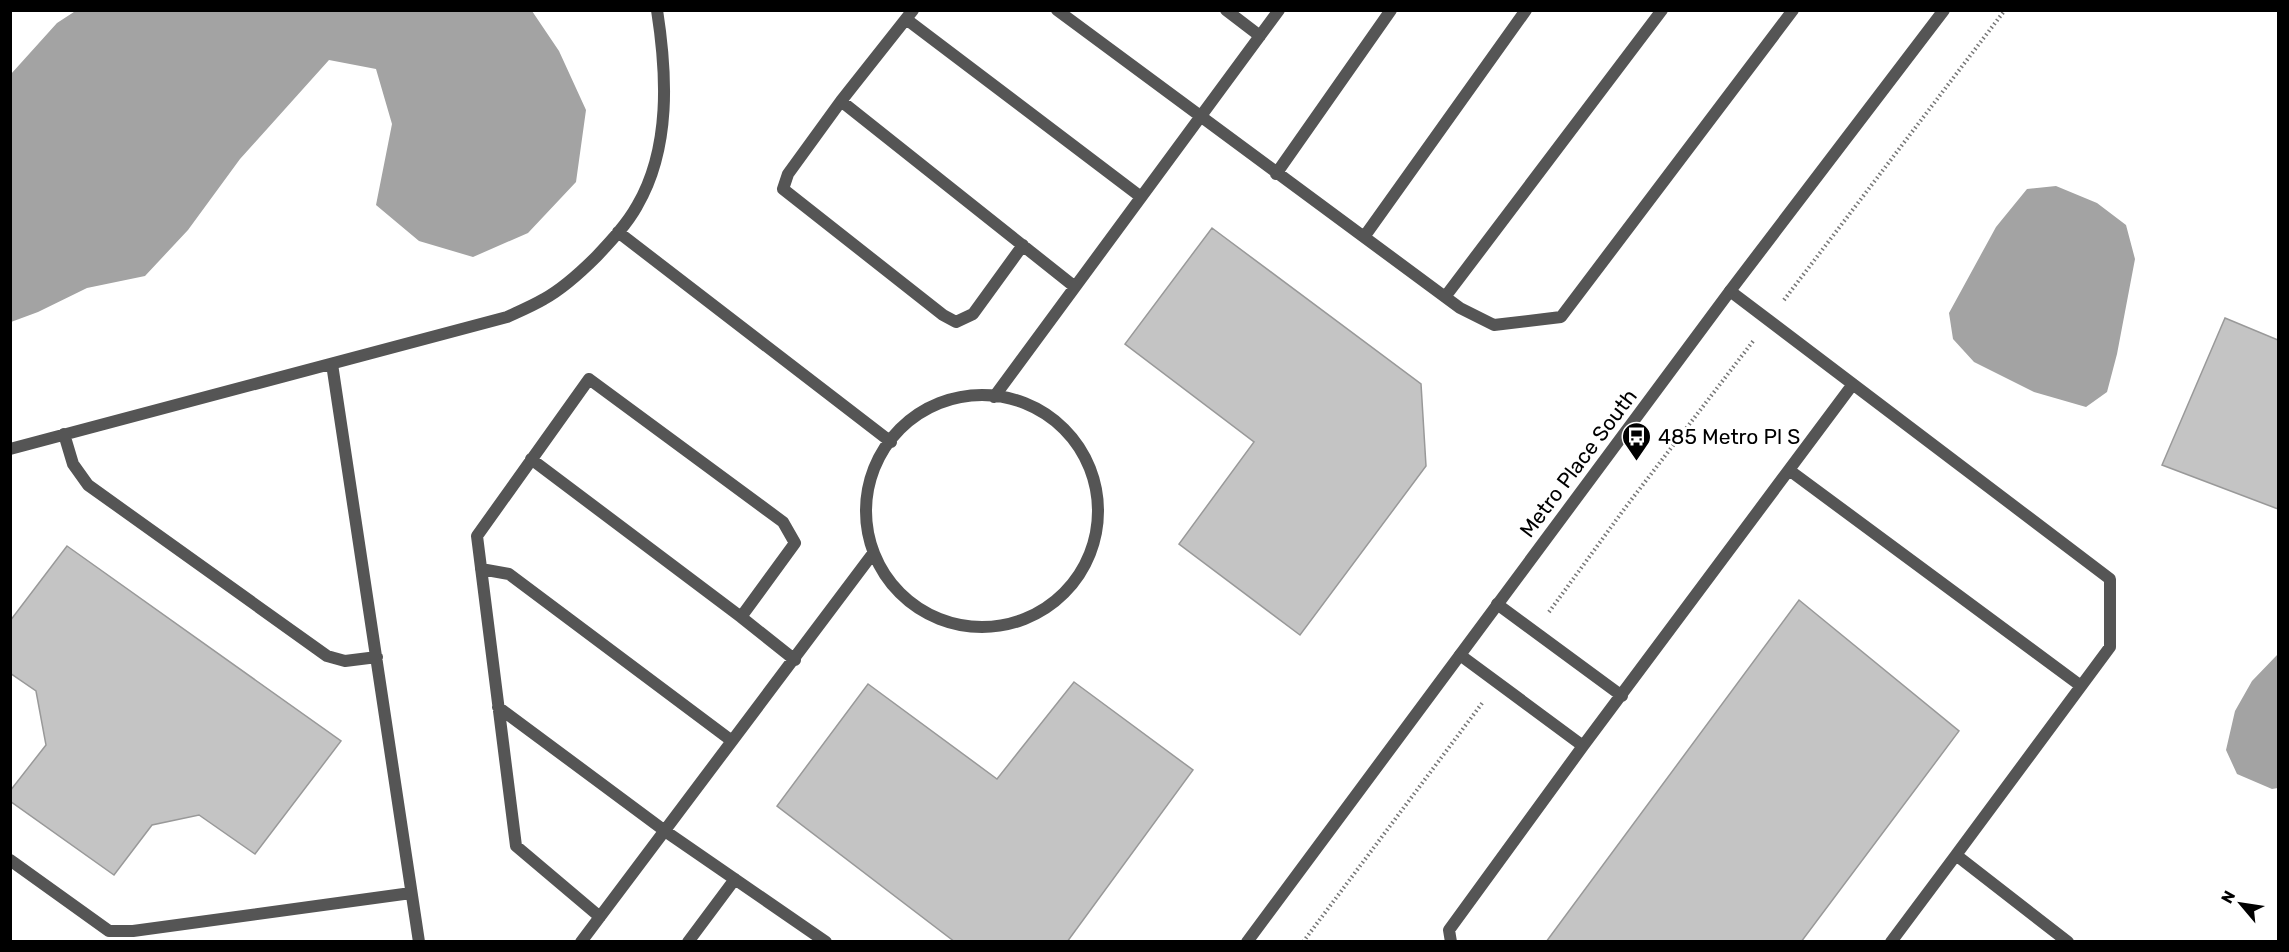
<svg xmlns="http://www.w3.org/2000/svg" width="2289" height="952" viewBox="0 0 2289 952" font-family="Rubik,sans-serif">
  <rect width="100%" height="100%" fill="#fff"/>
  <path fill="#a3a3a3" d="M77,10L532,11L559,51L586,110L576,182L528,233L473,257L419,241L376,205L392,124L376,69L329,60L240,159L188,230L145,276L87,288L38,312L11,322V74L57,23Z
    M2056,186L2097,203L2126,225L2135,259L2117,354L2107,392L2086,407L2034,392L1974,362L1953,339L1949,313L1996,227L2027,189Z
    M2278,654V788L2272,789L2237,774L2226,750L2235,711L2252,681Z"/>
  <path fill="#c4c4c4" stroke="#999" stroke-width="1.5" d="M1212,228L1421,384L1426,466L1300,635L1179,544L1254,442L1125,344Z
    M2225,318L2278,340V509L2162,465Z
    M67,546L341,741L255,854L199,815L152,825L114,875L10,801V791L46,745L36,691L10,673V621Z
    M1799,600L1959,731L1801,942H1546Z
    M1074,682L1193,770L1067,942H955L777,806L868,684L997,779Z"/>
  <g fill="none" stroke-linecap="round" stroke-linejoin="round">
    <path stroke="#777" stroke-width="4" stroke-dasharray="1.5 3" stroke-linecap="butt" d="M1784,300L2005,10
      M1549,612L1625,508L1754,340
      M1303,942L1483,702"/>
    <path stroke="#555" stroke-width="12" d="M913,10L841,101L788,174L783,189L943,315L956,322L973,314L1023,245
      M1057,10L1460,308L1494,325L1561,317L1793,10
      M1226,10L1260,36
      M906,19L1141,197
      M841,101L1075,287
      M1276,174L1391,10
      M618,232L891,442
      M1364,237L1526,10
      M1730,291L2110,579V647L1956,855L2068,942
      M1445,297L1662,10
      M332,364L419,942
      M866 511a116 116 0 1 1 232 0a116 116 0 1 1-232 0Z
      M994,397L1279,10
      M64,434L73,464L88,485L327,656L345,661L377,657
      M10,449L507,317C520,311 532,306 544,299C564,288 582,271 597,256C611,241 627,224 637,206C671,148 667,74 657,10
      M531,459L741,617
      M1789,470L2081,686
      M481,569L509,574L732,741
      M1497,604L1622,696
      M1460,655L1583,746
      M498,707L665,831L826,942
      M10,860L109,931H133L411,893
      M600,917L516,846L477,536L589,379L783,522L795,543L741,617L795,660
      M581,942L871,556
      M688,942L735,879
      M1451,942L1449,930L1583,746L1853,384
      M1891,942L1956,855"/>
    <path stroke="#555" stroke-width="12" d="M1247,942L1730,291L1944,10"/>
  </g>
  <defs>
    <symbol id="bus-pin" viewBox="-11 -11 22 30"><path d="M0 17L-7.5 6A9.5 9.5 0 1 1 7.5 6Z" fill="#000" stroke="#fff"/><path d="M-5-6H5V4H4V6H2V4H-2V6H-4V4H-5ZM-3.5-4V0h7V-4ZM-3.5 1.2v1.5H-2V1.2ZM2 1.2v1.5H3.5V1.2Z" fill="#fff"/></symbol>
  </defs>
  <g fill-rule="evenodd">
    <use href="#bus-pin" x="1620" y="420" width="33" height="45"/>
  </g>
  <g text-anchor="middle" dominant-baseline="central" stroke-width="5" stroke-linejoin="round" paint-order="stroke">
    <g font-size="21" fill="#000" stroke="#fff" text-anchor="start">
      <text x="1658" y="436">485 Metro Pl S</text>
    </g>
    <g font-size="21" fill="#000" stroke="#fff">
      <text transform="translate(1578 463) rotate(-53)">Metro Place South</text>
    </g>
  </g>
  <rect width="2289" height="952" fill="none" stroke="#000000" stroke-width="24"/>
  <g transform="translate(2241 904) rotate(299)" stroke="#ffffff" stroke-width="4.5" paint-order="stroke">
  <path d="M0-4.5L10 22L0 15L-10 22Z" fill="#000000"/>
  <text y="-9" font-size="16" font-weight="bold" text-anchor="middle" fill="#000000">N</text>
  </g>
</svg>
